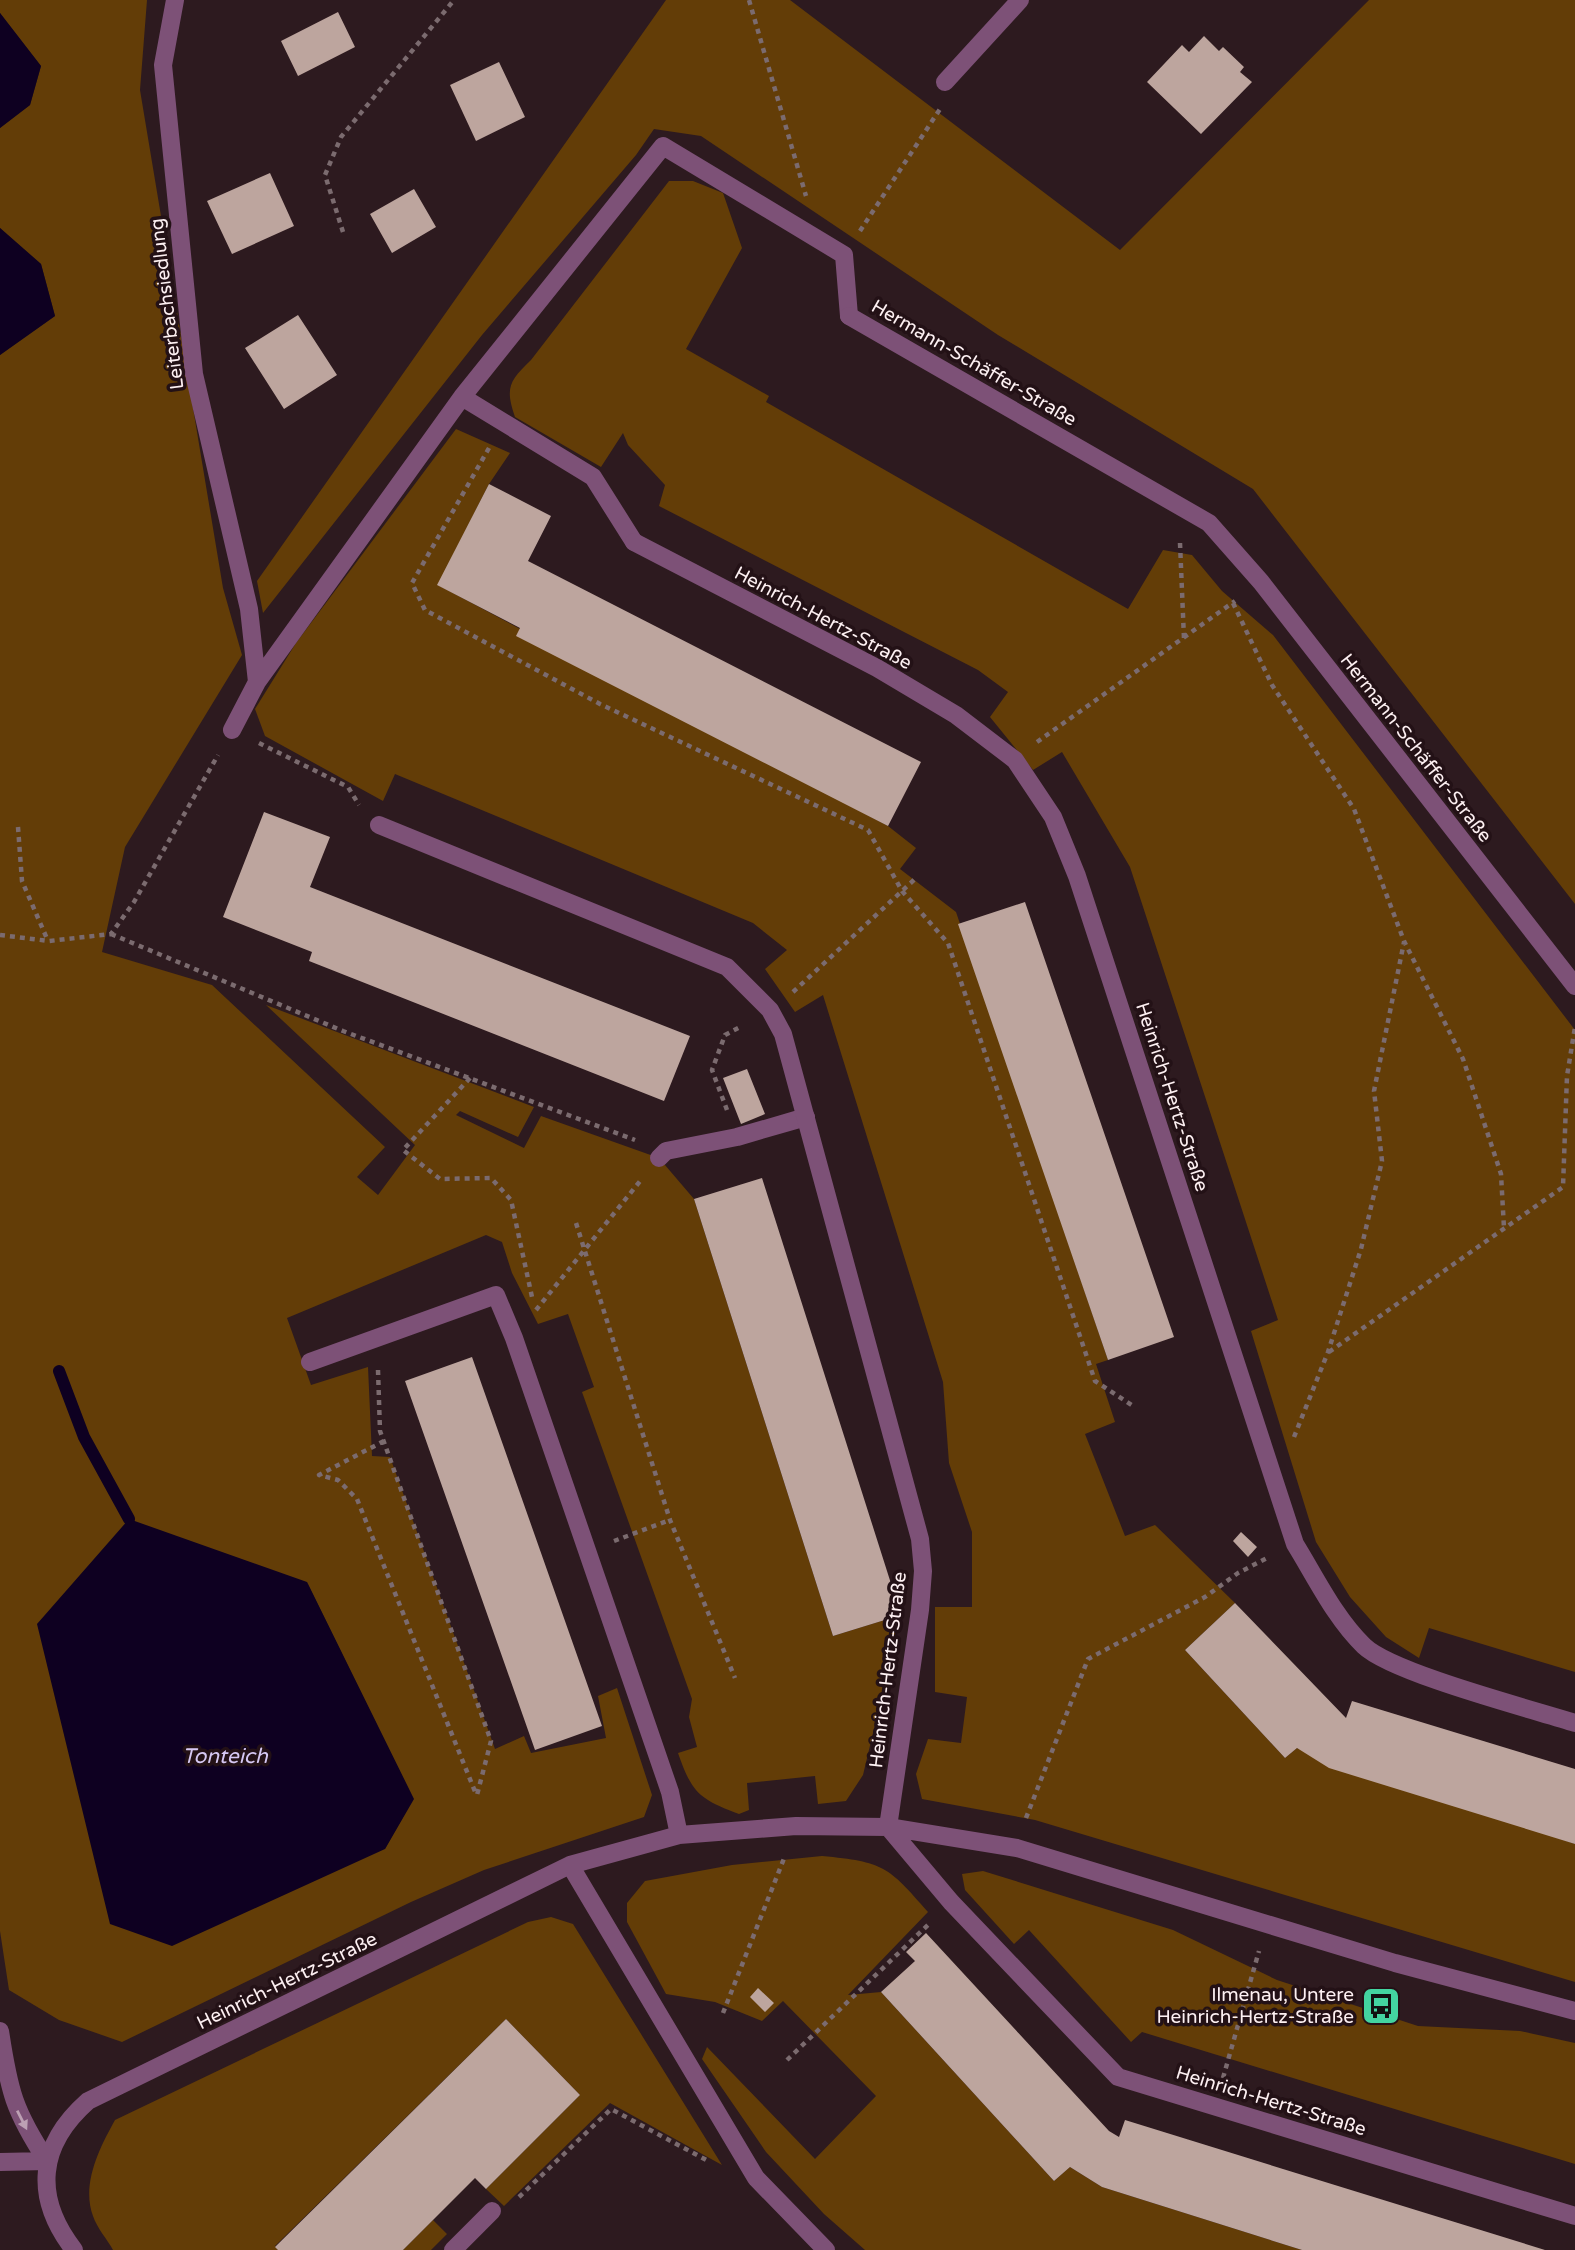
<svg xmlns="http://www.w3.org/2000/svg" width="1575" height="2250" viewBox="0 0 1575 2250" font-family="'Varela Round',sans-serif">
  <rect width="100%" height="100%" fill="#2d1a1f"/>
  <path fill="#633d07" fill-rule="evenodd" d="M0,0H147L140,90L223,588L242,655L125,847L102,952L212,985L385,1147L357,1177L378,1195L415,1145L266,1005L534,1107L518,1137L460,1111L456,1115L524,1148L541,1116L659,1158L694,1199L833,1636L901,1615L863,1775L846,1801L818,1804L815,1776L747,1783L749,1810L739,1814C699,1799 692,1793 678,1753L697,1747L689,1717L692,1699L582,1392L594,1387L568,1314L538,1324L512,1273L502,1242L486,1235L287,1318L311,1385L368,1367L372,1456L390,1457L495,1749L524,1736L531,1753L606,1738L598,1696L617,1688L652,1795L644,1817L484,1870L411,1902L122,2042L59,2020L9,1990L0,1931V355L55,316L41,264L0,228V128L30,105L41,66L0,13ZM307,1582L413,1799L385,1849Z
    M666,0H790L1120,250L1369,0H1575V904L1253,489L998,335L701,136L654,129L636,155L482,335L263,613L257,581Z
    M669,181H693L723,193L742,248L686,349L769,396L766,402L1128,609L1163,550L1192,555L1222,591L1273,635L1575,1030V1672L1429,1628L1419,1658L1386,1637L1350,1597L1316,1542L1251,1331L1278,1320L1130,867L1062,752L1033,770L990,717L1008,692L978,670L659,506L665,485L628,445L623,433L601,467L515,417C505,388 509,381 531,360Z
    M456,429L510,453L489,484L438,585L888,826L916,848L900,869L956,912L1108,1360L1096,1364L1115,1422L1085,1434L1125,1536L1155,1525L1235,1603L1185,1650L1285,1758L1297,1748L1575,1844V1982L1035,1820L922,1799L916,1774L928,1739L961,1743L967,1697L935,1692V1607H972V1532L949,1463L943,1382L823,995L795,1012L765,969L787,950L753,923L395,774L383,801L265,736L255,709L296,643Z
    M822,1856C884,1862 888,1866 928,1912L848,1995L881,1992L1054,2181L1070,2167L1102,2187L1302,2250H865L824,2214L766,2152L702,2059L707,2047L815,2159L876,2096L783,2001L762,2021L715,2002L666,1994L627,1922V1903L645,1881L732,1865Z
    M983,1871L1173,1930L1277,1980L1418,2026L1520,2031L1575,2043V2164L1142,2032L1131,2042L1029,1930L1014,1944L965,1890L962,1874Z
    M551,1917L573,1924L722,2165L610,2103L504,2206L486,2189L580,2095L506,2019L275,2246L278,2250H113C107,2239 97,2228 93,2216C81,2184 100,2147 115,2120L528,1922Z
    M433,2220L447,2234L431,2250H403Z"/>
  <path fill="#0e0021" d="M0,13L41,66L30,105L0,128Z
    M0,228L41,264L55,316L0,355Z
    M129,1519L307,1582L414,1799L385,1849L172,1946L110,1924L37,1624Z"/>
  <g fill="none" stroke-linecap="round" stroke-linejoin="round">
    <path stroke="#0e0021" stroke-width="12" d="M59,1371L84,1437L129,1519"/>
  </g>
  <path fill="#bda59e" d="M338,12L355,47L298,76L281,41Z
    M1204,36L1219,51L1223,47L1244,67L1240,72L1252,82L1201,134L1147,82L1182,45L1189,52Z
    M499,62L525,117L476,141L450,85Z
    M270,173L294,226L232,254L207,201Z
    M414,189L436,227L392,253L370,214Z
    M298,315L337,375L284,409L245,348Z
    M489,484L551,516L528,561L921,762L888,826L516,636L520,628L437,585Z
    M264,812L330,837L310,887L690,1036L664,1101L309,961L312,952L223,917Z
    M1025,902L1174,1337L1108,1360L958,924Z
    M747,1069L765,1114L741,1124L723,1078Z
    M762,1178L901,1615L833,1636L694,1199Z
    M472,1357L602,1726L535,1750L405,1381Z
    M1241,1532L1257,1547L1248,1557L1233,1541Z
    M1235,1603L1346,1718L1352,1701L1575,1769V1844L1329,1768L1297,1748L1285,1758L1185,1650Z
    M926,1933L1109,2131L1119,2137L1125,2120L1545,2250H1302L1102,2187L1070,2167L1054,2181L881,1992L915,1961L906,1952Z
    M758,1988L774,2003L765,2012L750,1997Z
    M506,2019L580,2095L486,2189L475,2178L403,2250H278L275,2247Z"/>
  <g fill="none" stroke-linecap="round" stroke-linejoin="round">
    <path stroke="#7b6b6f" stroke-width="4.5" stroke-dasharray="5 5" stroke-linecap="butt" d="M749,0L806,196
      M860,231L940,109
      M343,232L325,175L341,137L454,0
      M489,448L412,583L425,610L600,704L868,830L902,891L948,943L1095,1381L1133,1406
      M1180,543L1184,639
      M1233,603L1272,685L1354,809L1404,941L1463,1059L1501,1174L1504,1228
      M1037,742L1235,601
      M259,743L348,787L359,805
      M18,827L22,881L48,941
      M111,934L343,1031L635,1140
      M0,935L49,941L111,934L134,902L218,755
      M793,992L916,878
      M470,1078L403,1150L440,1179L491,1178L511,1200L532,1297
      M727,1110L712,1070L725,1035L742,1026
      M576,1223L670,1520L735,1678
      M536,1310L641,1180
      M1329,1352L1563,1187L1567,1076L1575,1027
      M378,1370L380,1431L491,1741L477,1795
      M1294,1437L1328,1352L1361,1249L1382,1161L1374,1091L1404,942
      M384,1441L319,1475L338,1480L357,1499L476,1794
      M614,1541L670,1520
      M1026,1818L1088,1659L1205,1597L1238,1573L1269,1557
      M723,2013L785,1856
      M787,2060L931,1922
      M1223,2078L1259,1951
      M519,2197L611,2109L710,2162"/>
    <path stroke="#7d5177" stroke-width="18" d="M175,0L163,65L194,374L249,609L257,682
      M462,397L593,477L634,542
      M232,730L257,682L462,397L663,146L844,255L849,316
      M659,1158L666,1151L737,1137L806,1117
      M453,2250L492,2211"/>
    <path stroke="#7d5177" stroke-width="18" d="M945,82L1020,0
      M849,316L1209,523L1261,582L1575,986
      M634,542L877,668L956,715L1015,760L1053,817L1077,876L1295,1544C1316,1578 1335,1618 1364,1646C1392,1673 1531,1709 1575,1723
      M379,825L727,967L770,1010L783,1034L920,1539L923,1571L920,1610L888,1827L951,1902L1118,2077L1575,2216
      M310,1362L496,1295L514,1338L670,1792L679,1835
      M570,1865L756,2178L826,2250
      M0,2031C9,2091 14,2111 47,2161
      M0,2162L47,2161
      M74,2250C33,2197 38,2145 88,2101L570,1865L679,1835L796,1826L888,1827L1017,1848L1395,1963L1575,2011"/>
  </g>
  <defs><path id="oneway-solid" d="M-6-.8H1V-3.2L6.5 0L1 3.2V.8H-6Z" transform="scale(1.75)"/></defs>
  <use fill="#bda0b4" href="#oneway-solid" transform="translate(22 2120) rotate(63)"/>
  <defs>
    <symbol id="bus-square" viewBox="-11 -11 22 22"><rect x="-9" y="-9" width="18" height="18" rx="4" fill="#43d4a0" stroke="#231116"/><path d="M-5-6H5V4H4V6H2V4H-2V6H-4V4H-5ZM-3.5-4V0h7V-4ZM-3.5 1.2v1.5H-2V1.2ZM2 1.2v1.5H3.5V1.2Z" fill="#111"/></symbol>
  </defs>
  <g fill-rule="evenodd">
    <use href="#bus-square" x="1359" y="1984" width="44" height="44"/>
  </g>
  <g text-anchor="middle" dominant-baseline="central" stroke-width="7" stroke-linejoin="round" paint-order="stroke">
    <g font-size="19" fill="#fdf0f2" stroke="#231116">
      <text transform="translate(167 304) rotate(-97)">Leiterbachsiedlung</text>
      <text transform="translate(974 363) rotate(30)">Hermann-Schäffer-Straße</text>
      <text transform="translate(823 618) rotate(28)">Heinrich-Hertz-Straße</text>
      <text transform="translate(1416 748) rotate(52)">Hermann-Schäffer-Straße</text>
      <text transform="translate(1172 1097) rotate(72)">Heinrich-Hertz-Straße</text>
      <text transform="translate(888 1670) rotate(-83)">Heinrich-Hertz-Straße</text>
      <text transform="translate(287 1981) rotate(-26)">Heinrich-Hertz-Straße</text>
      <text transform="translate(1271 2101) rotate(17)">Heinrich-Hertz-Straße</text>
    </g>
    <g font-size="19" fill="#fdf0f2" stroke="#231116" text-anchor="end">
      <text x="1354" y="1995">Ilmenau, Untere<tspan x="1354" dy="22">Heinrich-Hertz-Straße</tspan></text>
    </g>
    <g font-size="21" font-style="italic" fill="#d6c8f3" stroke="#231116">
      <text x="225" y="1756">Tonteich</text>
    </g>
  </g>
</svg>
